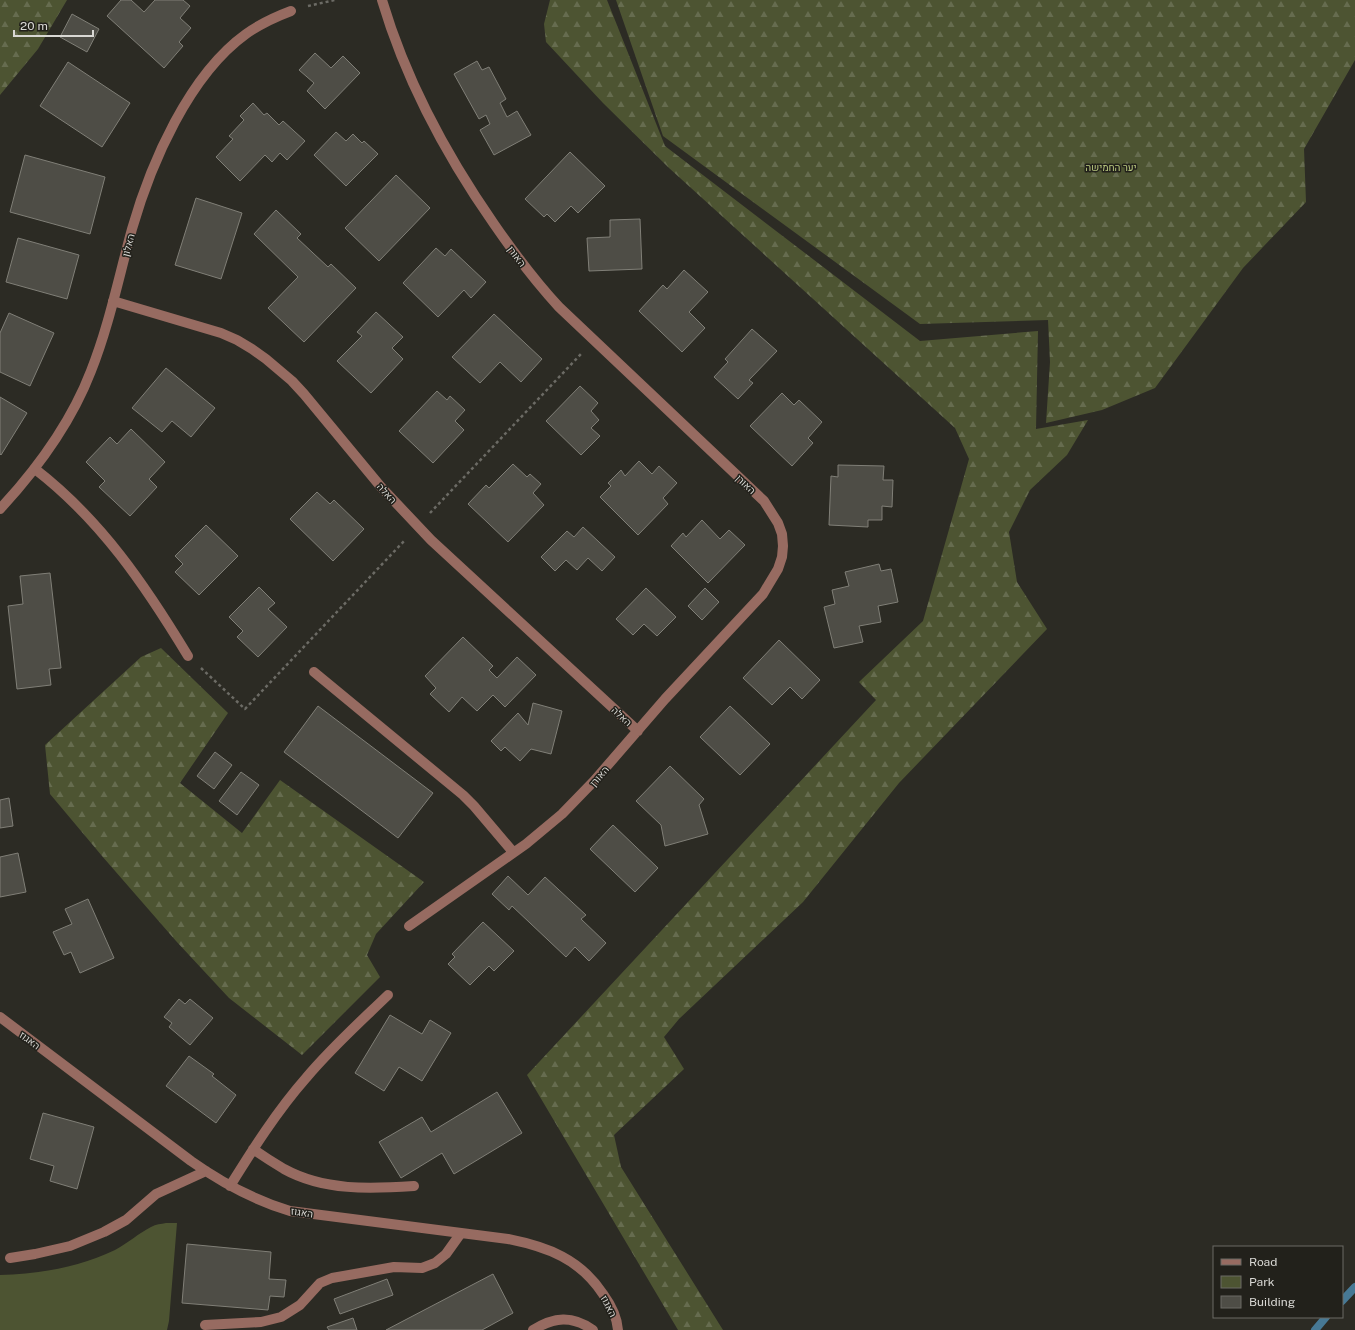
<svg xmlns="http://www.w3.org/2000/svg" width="1355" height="1330" viewBox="0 0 1355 1330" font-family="'Public Sans',Heebo,sans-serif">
  <defs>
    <pattern id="forest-firs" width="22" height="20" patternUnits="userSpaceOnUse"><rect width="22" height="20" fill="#4d5432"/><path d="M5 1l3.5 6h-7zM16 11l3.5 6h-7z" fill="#666c4f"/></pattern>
  </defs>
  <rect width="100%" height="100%" fill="#2c2b24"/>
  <path fill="#4d5432" d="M166,1223H177L169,1321L167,1330H0V1275C39,1274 80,1267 115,1250C128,1243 139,1233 151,1227C156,1224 161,1224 166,1223Z"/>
  <path fill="url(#forest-firs)" d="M0,0H67L38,49L0,95Z
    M550,0H607L665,146L920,341L1038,331L1036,429L1088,420L1067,455L1030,490L1009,532L1017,582L1047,629L899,783L803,902L679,1019L664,1037L684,1069L614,1135L621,1167L723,1330H678L527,1075L876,700L859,682L923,621L969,459L955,428L669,168L603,103L546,42L544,24Z
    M616,0H1355V60L1304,149L1306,202L1243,268L1155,388L1102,410L1046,423L1050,362L1048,320L920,324L663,136Z
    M161,648L228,713L180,783L242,833L280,780L424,882L376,934L367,955L380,977L302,1055L229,998L176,941L102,856L50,794L45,745L141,657Z"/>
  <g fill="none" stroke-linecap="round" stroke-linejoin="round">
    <path stroke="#477995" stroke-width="8" d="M1342,1301L1355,1287
      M1315,1330L1326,1317"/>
  </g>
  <path fill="#4e4d46" stroke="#807f77" d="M121,0H131L144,12L155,0H183L190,6L180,18L191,28L179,42L183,46L164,68L107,16Z
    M72,14L99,29L87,52L60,37Z
    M315,53L331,68L343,56L360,73L325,109L307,91L314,83L299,70Z
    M477,61L482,70L489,67L506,99L500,103L507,117L517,111L531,135L494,155L480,130L490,124L486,115L479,119L454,74Z
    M68,62L130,103L102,147L40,106Z
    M253,103L264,115L267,113L279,125L283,121L305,141L287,160L280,153L272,162L265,155L240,181L216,157L233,139L229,136L244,120L240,116Z
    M336,132L346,141L353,134L362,143L364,141L378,154L346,186L314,155Z
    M570,152L605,186L578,213L571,206L555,222L547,214L544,217L525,199Z
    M25,155L105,177L90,234L10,212Z
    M396,175L430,208L379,261L345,228Z
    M196,198L242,213L221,279L175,265Z
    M276,210L301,234L297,238L328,267L331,264L356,288L304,342L268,308L298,277L254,234Z
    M640,219L642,269L589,271L587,238L610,237V220Z
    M18,238L79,255L67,299L6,282Z
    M436,248L445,256L451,249L486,282L471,298L464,290L438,317L403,283Z
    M684,270L708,292L689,312L705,328L682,352L639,311L663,285L667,289Z
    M376,312L403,337L392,348L403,359L371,393L337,361L362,336L357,332Z
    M9,313L54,333L30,386L0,372V333Z
    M494,314L542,359L521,382L500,362L480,383L452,357Z
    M752,329L777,351L749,380L753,383L738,399L714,377L728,362L725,359Z
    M166,368L215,408L191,437L172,421L162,432L132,408Z
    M580,386L598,403L591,411L599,420L591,428L600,436L581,455L546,421Z
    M437,391L447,400L450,396L465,410L455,421L464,430L433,463L399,431Z
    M782,393L794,405L799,400L822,422L808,438L813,443L792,466L750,426Z
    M0,397L27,413L1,455L0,454Z
    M131,429L165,462L149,479L157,487L130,516L99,487L105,481L86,462L110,437L117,444Z
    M639,461L652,474L659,466L677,483L663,498L668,504L638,535L600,497L611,486L608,483L621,470L625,476Z
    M513,464L527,477L530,474L541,484L533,493L544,505L508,542L468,504L486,485L489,488Z
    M838,465L884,466L883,480H893L892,507L882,506V520H868V527L829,525L831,476L838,477Z
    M317,492L330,504L334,500L364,529L333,561L290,519Z
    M702,520L720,539L729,530L745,545L708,583L671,546L683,533L686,537Z
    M206,525L238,556L199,595L175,572L183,564L175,556Z
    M583,527L615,557L602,571L588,558L577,570L566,560L555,571L541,557L567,531L574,537Z
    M879,564L881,571L891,569L898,602L878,606L881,622L859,626L863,642L834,648L824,607L835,604L832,590L849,586L845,572Z
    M50,573L61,668L49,669L51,685L17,689L8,606L23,604L20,576Z
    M259,587L275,603L268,609L287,627L258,657L237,637L243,631L229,617Z
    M646,588L676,617L657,636L644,624L633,635L616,619Z
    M705,588L719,602L702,620L688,606Z
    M463,637L493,666L489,670L497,678L517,657L536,675L505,707L493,695L477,711L462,697L449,712L430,694L436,688L425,676Z
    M779,640L820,680L802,699L790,687L772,705L743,678Z
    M533,703L562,711L551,754L531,749L520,761L505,747L501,751L491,741L518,713L528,725Z
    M318,706L433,793L398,838L284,752Z
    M730,706L770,744L740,775L700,737Z
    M215,752L232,765L214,789L197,776Z
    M670,766L704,799L699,805L708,834L665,846L661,825L636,801Z
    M241,772L259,785L237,815L219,801Z
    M9,798L13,826L0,828V800Z
    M613,825L658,868L635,892L590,849Z
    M18,853L26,892L0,897V857Z
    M508,876L528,895L545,877L586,915L581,919L606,943L589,961L575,947L566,957L512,906L509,910L492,894Z
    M88,899L114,958L80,973L71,952L64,955L53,932L72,924L65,909Z
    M483,922L514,951L494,971L489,966L470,985L448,964L455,957L452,954Z
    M179,999L185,1004L190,999L213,1018L190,1045L169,1027L172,1023L164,1017Z
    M390,1015L422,1034L430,1020L451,1033L422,1081L399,1067L384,1091L355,1073Z
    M189,1056L214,1074L212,1076L236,1095L216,1123L166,1086Z
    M497,1092L522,1133L454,1174L442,1153L401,1178L379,1142L422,1117L431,1132Z
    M43,1113L94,1127L77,1189L50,1181L54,1166L30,1159Z
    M187,1244L271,1252L269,1279L286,1280L284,1297L270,1296L268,1310L182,1303Z
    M493,1274L513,1313L482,1330H386Z
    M387,1279L393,1295L340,1314L334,1299Z
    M353,1318L357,1330H329L327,1327Z"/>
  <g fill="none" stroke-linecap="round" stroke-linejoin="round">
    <path stroke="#6c6b65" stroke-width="2.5" stroke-dasharray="3 3" stroke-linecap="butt" d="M308,6L335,0
      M430,513L581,354
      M201,668L245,709L405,540"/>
    <path stroke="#976b61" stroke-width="10" d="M382,0C406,81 446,155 494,224C514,253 535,281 559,307L764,501L778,523L782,534L783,546L782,557L778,569L763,594L665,699L594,781L562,814L526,844L409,926
      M113,301L221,333L237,340L252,349L266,359L292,381L304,394L381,487L431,540L638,731
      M35,469C101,520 145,585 188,656
      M0,509C38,468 71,423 91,371C109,326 119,276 132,229C151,163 189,75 246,34C260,24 275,17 291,11
      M314,672L463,795L474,806L513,852
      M0,1017L191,1161C222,1183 254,1200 290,1211L508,1239C548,1247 580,1259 603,1294C611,1305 617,1316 618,1330
      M253,1149C263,1156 274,1163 284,1169C324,1191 370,1189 414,1186
      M230,1186C253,1149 277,1111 306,1078C331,1048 360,1022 388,995
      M10,1258L35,1254L70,1246L104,1232L126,1220L156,1194L206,1171
      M205,1325L261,1322L281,1317L300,1305L320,1283L332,1278L394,1267L422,1268L435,1263L446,1254L461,1233
      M533,1330C554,1317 572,1315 593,1330"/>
  </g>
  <g text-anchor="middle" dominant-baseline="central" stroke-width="3" stroke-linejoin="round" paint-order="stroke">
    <g font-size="10" fill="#becd82" stroke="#22211b">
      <text x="1111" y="167">יער החמישה</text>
    </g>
    <g font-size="10" fill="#d9d8d4" stroke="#22211b">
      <text transform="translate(128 245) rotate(-75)">האלון</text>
      <text transform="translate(517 256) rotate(53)">האורן</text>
      <text transform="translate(746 484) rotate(44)">האורן</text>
      <text transform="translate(387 493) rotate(48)">האלה</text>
      <text transform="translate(622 716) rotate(43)">האלה</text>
      <text transform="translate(599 776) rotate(-49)">האורן</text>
      <text transform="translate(30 1040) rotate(37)">האגוז</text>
      <text transform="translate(302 1212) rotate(9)">האגוז</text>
      <text transform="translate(609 1306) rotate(63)">האגוז</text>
    </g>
  </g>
  <rect x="1213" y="1246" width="130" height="72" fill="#22211b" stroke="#6b6a65"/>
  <rect x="1221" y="1259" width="20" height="6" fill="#976b61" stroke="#6b6a65"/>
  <text x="1249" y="1266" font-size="12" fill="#d9d8d4">Road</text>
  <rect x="1221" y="1276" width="20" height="12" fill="#4d5432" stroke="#6b6a65"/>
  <text x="1249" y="1286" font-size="12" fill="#d9d8d4">Park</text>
  <rect x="1221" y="1296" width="20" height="12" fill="#4e4d46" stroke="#6b6a65"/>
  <text x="1249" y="1306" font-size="12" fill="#d9d8d4">Building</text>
  <path d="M14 30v6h79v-6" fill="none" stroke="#d9d8d4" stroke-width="2"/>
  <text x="20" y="30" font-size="12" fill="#d9d8d4" stroke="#22211b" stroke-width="3" paint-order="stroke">20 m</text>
</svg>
